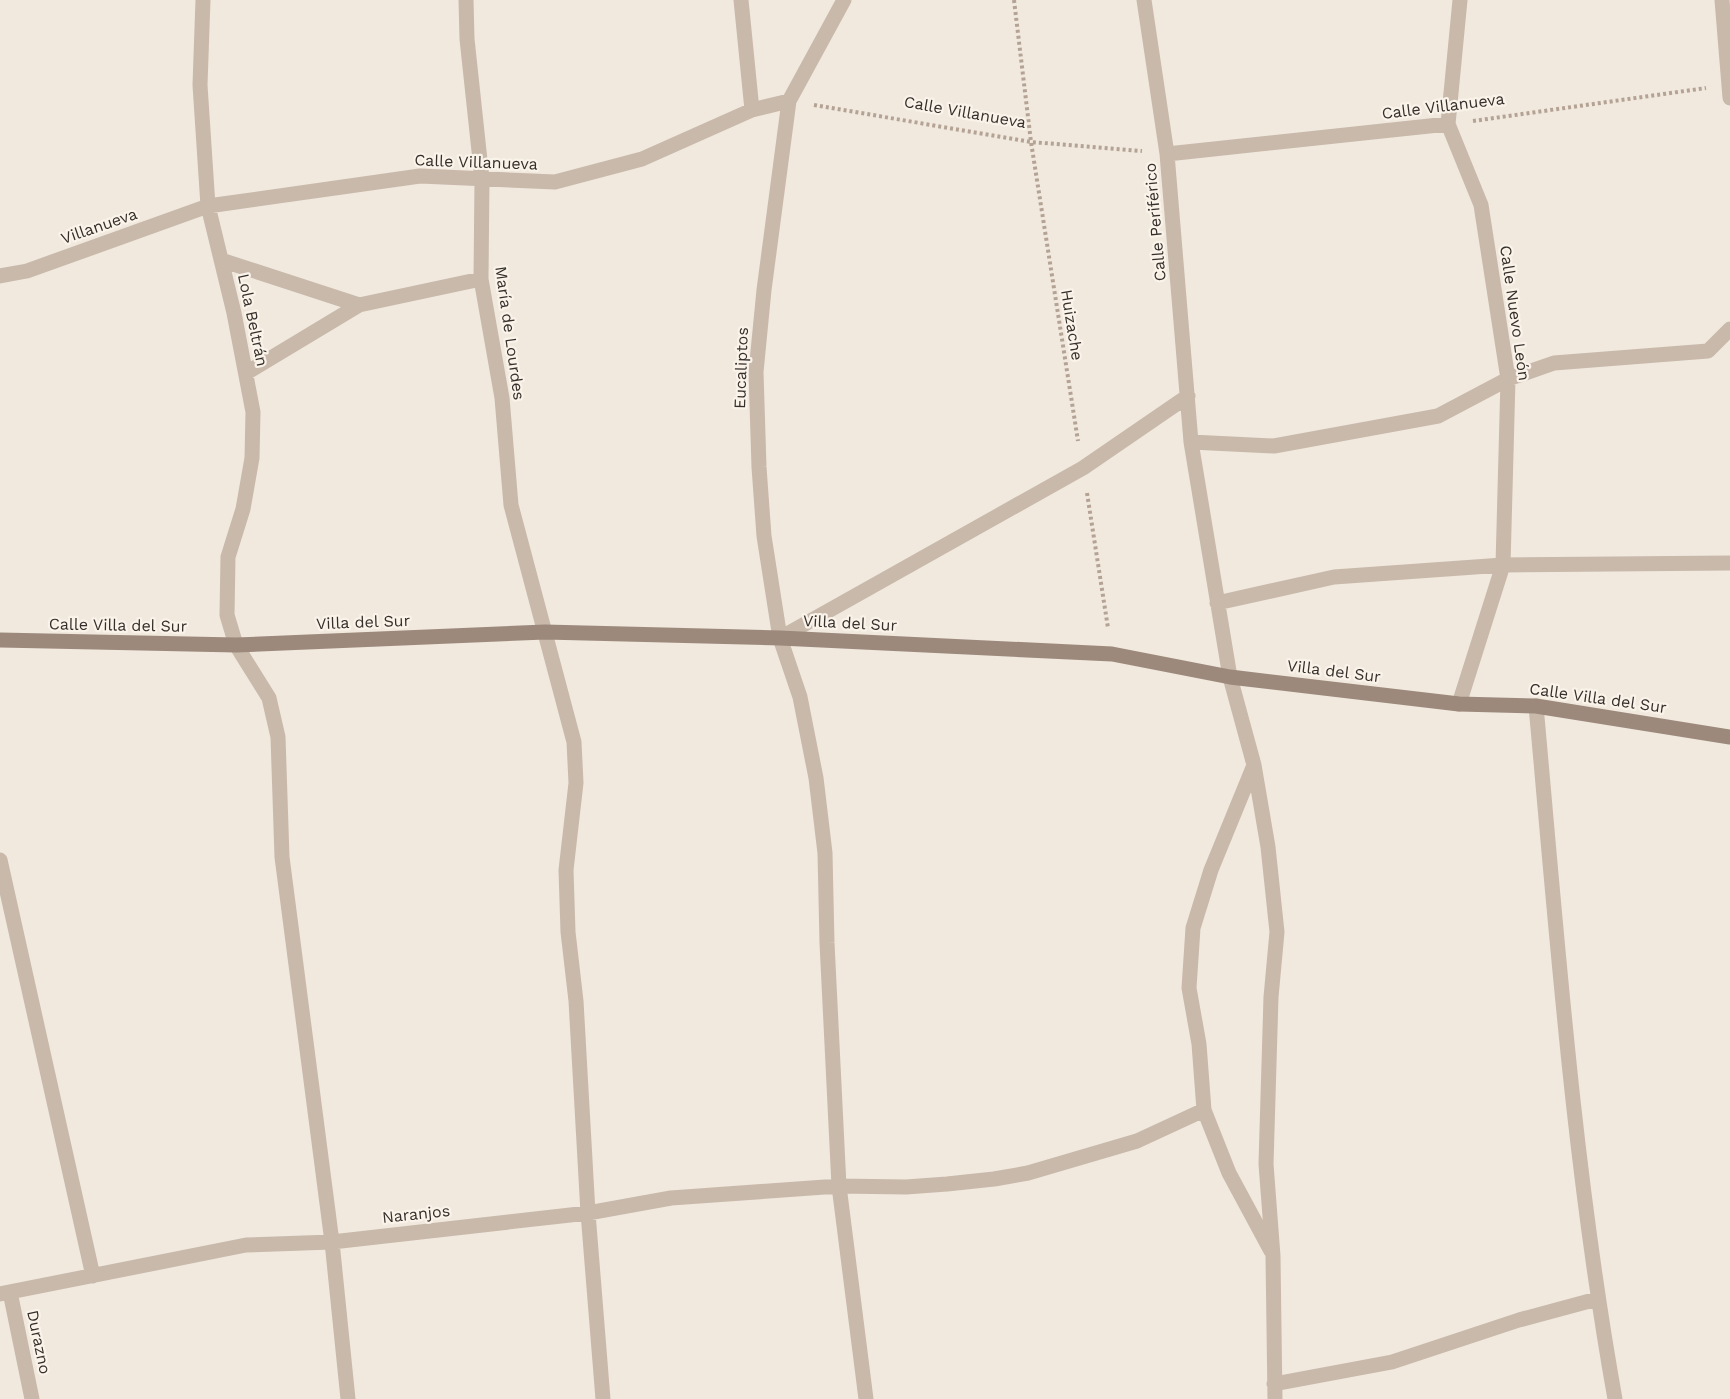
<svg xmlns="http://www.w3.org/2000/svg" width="1730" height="1399" viewBox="0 0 1730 1399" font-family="'Work Sans',sans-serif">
  <rect width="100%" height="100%" fill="#f1e9de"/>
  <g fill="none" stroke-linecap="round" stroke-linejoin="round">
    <path stroke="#b4a395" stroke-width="4" stroke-dasharray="3 3" stroke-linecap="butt" d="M1014,0L1031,142L1078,441
      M814,105L1031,142L1142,151
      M1473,121L1706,88
      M1087,493L1108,628"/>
    <path stroke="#c8b9ab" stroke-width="15" d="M203,0L200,85L208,206L234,313L253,412L252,458L243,509L228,557L227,615L236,645L269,698L278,737L282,857L332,1242L348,1399
      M466,0L467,39L482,179L481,279L502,398L511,505L574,742L576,783L566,870L568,932L576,1001L588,1213L603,1399
      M741,0L752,110
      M844,0L789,101L764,290L756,372L759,467L764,536L780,638L800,697L816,778L825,853L827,943L839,1186L866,1399
      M1144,0L1167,154L1191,442L1230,677L1254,765L1268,847L1277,932L1271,997L1266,1164L1273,1256L1275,1399
      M1722,0L1730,98
      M1167,154L1448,124
      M221,260L359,305
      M0,276L27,271L208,206L420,176L555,182L642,159L752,110L789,101
      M246,373L359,305L481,279
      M1191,442L1274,446L1438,416L1508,379L1554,363L1708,351L1730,329
      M1217,603L1334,577L1503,565L1730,563
      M780,638L1083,468L1188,396
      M1459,704L1503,565L1508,379L1481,205L1448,124L1460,0
      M1536,706C1557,937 1574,1170 1615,1399
      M1254,765L1211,870L1193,928L1189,988L1199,1044L1204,1110L1229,1173L1271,1251
      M0,860L93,1276
      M10,1292L32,1399
      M0,1294L246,1245L332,1242L588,1213L671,1198L839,1186L906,1187L947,1184L994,1179L1028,1173L1137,1141L1204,1110
      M1274,1384L1392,1362L1519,1320L1597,1299"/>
    <path stroke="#9c897c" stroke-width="15" d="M0,640L236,645L545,632L780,638L1112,654L1230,677L1459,704L1536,706L1730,737"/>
  </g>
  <g text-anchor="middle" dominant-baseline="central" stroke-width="4.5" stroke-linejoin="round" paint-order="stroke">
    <g font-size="16" fill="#362e2a" stroke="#f9f3ea">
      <text transform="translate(1443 106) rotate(-7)">Calle Villanueva</text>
      <text transform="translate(965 112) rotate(10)">Calle Villanueva</text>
      <text transform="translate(476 162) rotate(2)">Calle Villanueva</text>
      <text transform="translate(1155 222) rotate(-95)">Calle Periférico</text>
      <text transform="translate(99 226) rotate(-19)">Villanueva</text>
      <text transform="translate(1515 313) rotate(82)">Calle Nuevo León</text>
      <text transform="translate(253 320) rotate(78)">Lola Beltrán</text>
      <text transform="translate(1072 325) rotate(81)">Huizache</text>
      <text transform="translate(510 333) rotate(82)">María de Lourdes</text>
      <text transform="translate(741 368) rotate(-88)">Eucaliptos</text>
      <text transform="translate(363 622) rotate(-2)">Villa del Sur</text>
      <text transform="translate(850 623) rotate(3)">Villa del Sur</text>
      <text transform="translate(118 625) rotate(1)">Calle Villa del Sur</text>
      <text transform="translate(1334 671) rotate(7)">Villa del Sur</text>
      <text transform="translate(1598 698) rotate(8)">Calle Villa del Sur</text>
      <text transform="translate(416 1214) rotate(-6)">Naranjos</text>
      <text transform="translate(39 1342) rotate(78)">Durazno</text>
    </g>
  </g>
</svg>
